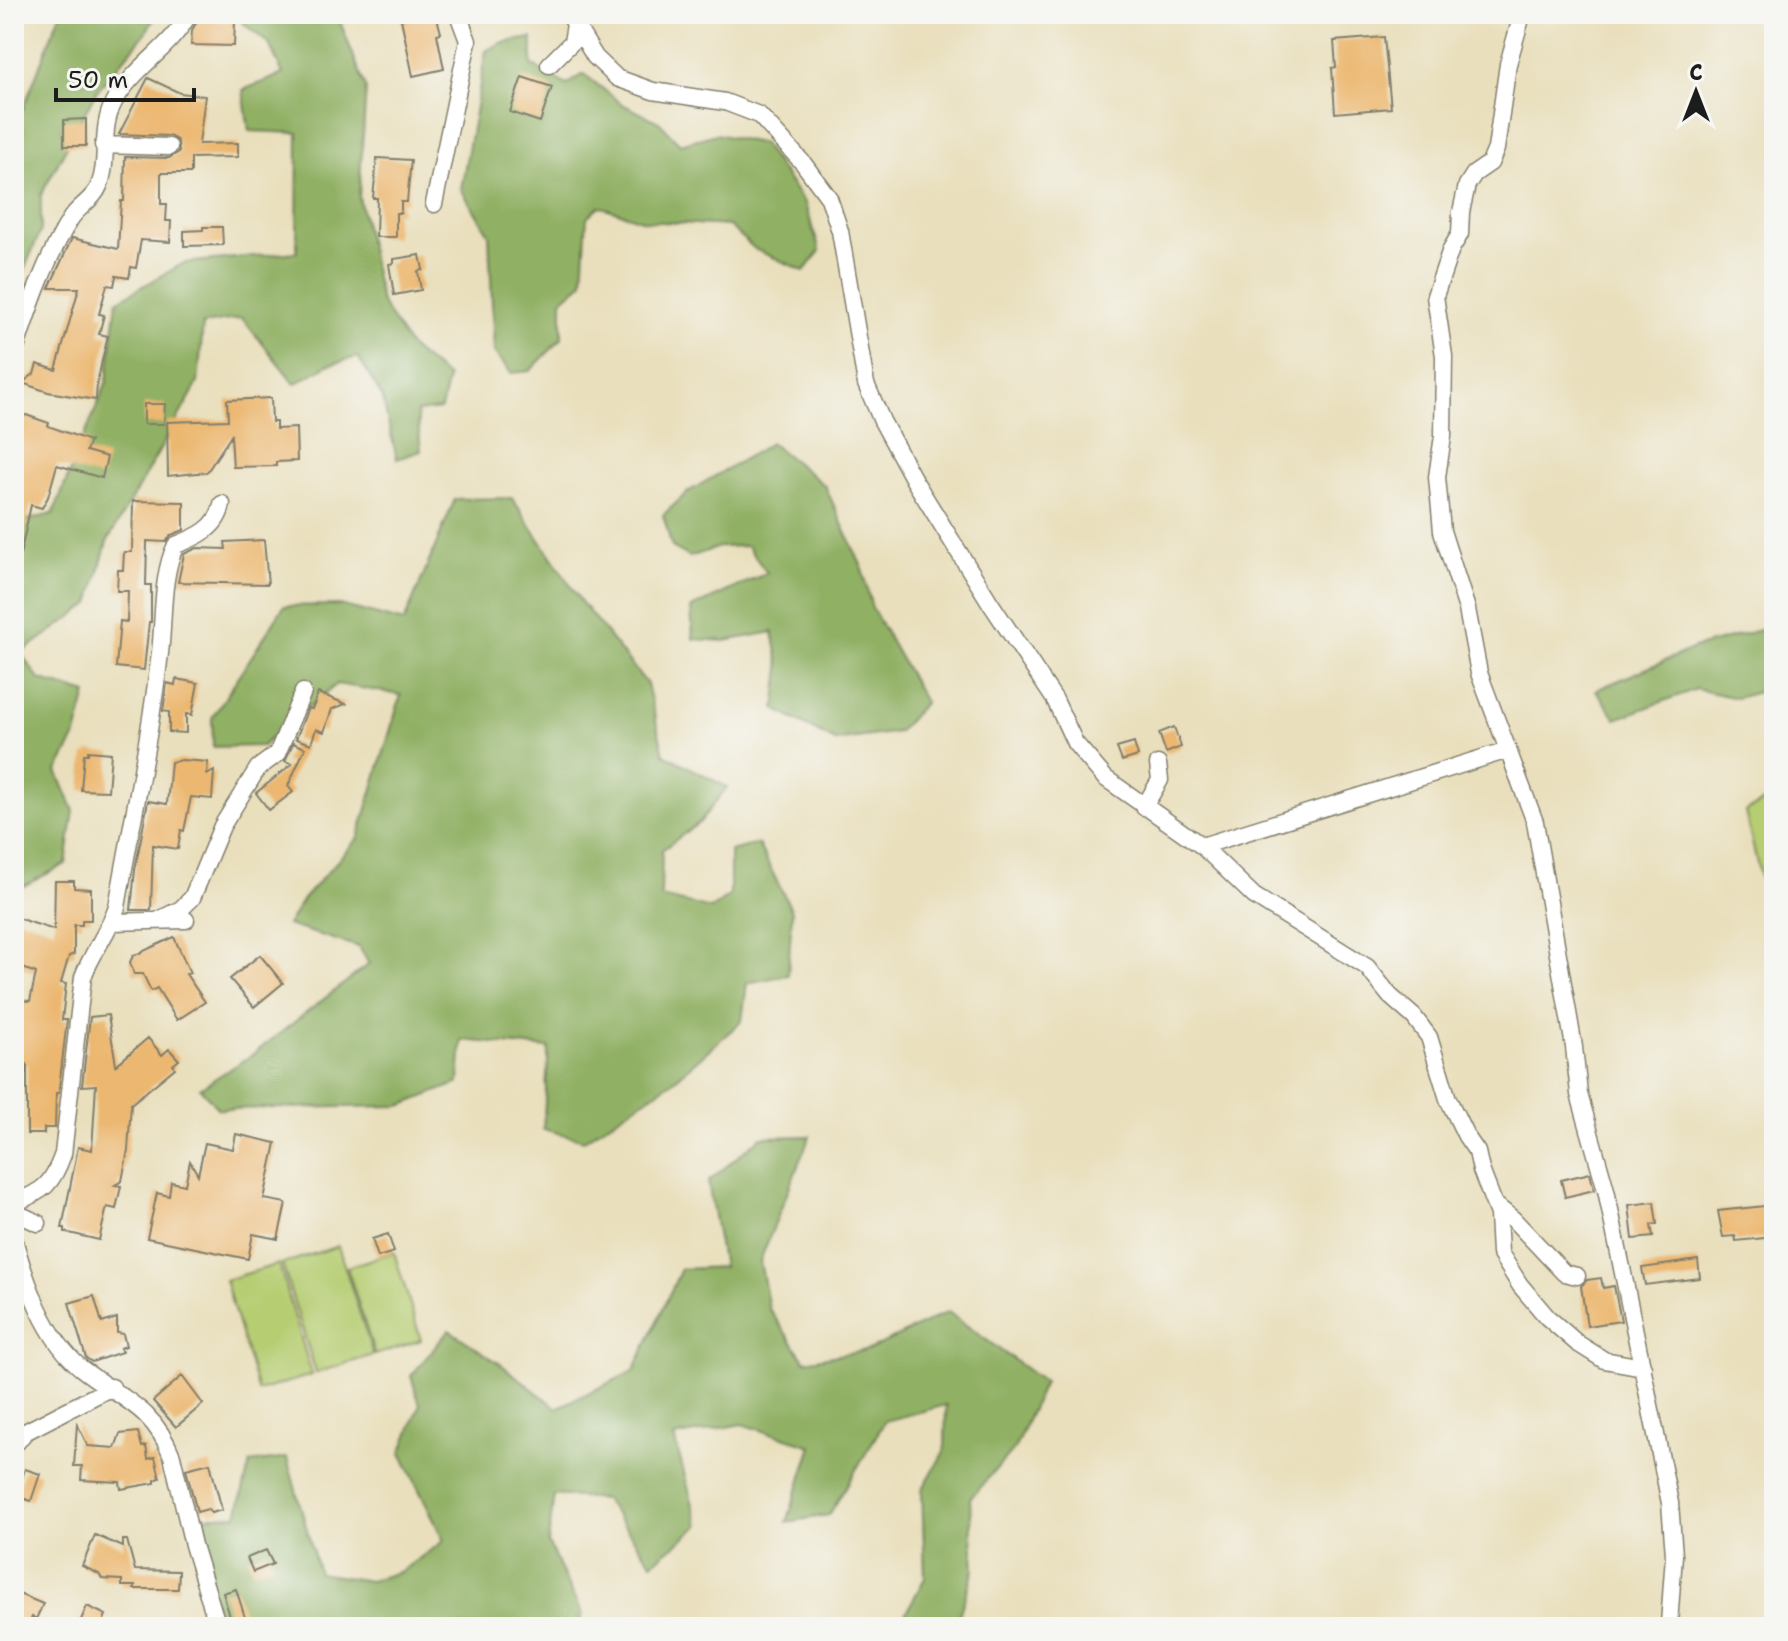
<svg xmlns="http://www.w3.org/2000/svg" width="1788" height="1641" viewBox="0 0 1788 1641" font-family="'Shantell Sans',sans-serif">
  <rect width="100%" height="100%" fill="#f6f6f2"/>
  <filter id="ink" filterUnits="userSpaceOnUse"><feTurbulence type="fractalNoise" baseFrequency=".0125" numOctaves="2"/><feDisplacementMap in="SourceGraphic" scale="16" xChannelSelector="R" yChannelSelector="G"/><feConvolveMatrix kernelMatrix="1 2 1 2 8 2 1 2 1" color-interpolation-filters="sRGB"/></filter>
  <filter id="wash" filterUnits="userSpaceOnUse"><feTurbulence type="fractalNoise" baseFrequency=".006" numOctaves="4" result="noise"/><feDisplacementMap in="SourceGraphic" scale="32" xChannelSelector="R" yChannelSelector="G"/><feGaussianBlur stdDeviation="1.8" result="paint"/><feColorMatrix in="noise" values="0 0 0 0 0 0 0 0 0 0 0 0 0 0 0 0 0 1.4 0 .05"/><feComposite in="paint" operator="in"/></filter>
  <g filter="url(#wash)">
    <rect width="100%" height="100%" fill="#e9dfbc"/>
    <path fill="#b6cd72" stroke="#697447" stroke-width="2" d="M1774,796V936L1745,812Z
      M338,1246L373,1355L316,1373L282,1264Z
      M394,1252L421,1340L375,1355L347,1267Z
      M279,1264L312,1375L258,1391L225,1280Z"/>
    <path fill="#90b064" stroke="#566640" stroke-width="2" d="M60,14H157L145,34L96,92L41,195V230L14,294V132Z
      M232,14H337L366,88L359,197L381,302L410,347L448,378L441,409L417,412L421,451L397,459L382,397L358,357L328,365L295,384L242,318L203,324L198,383L107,542L90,604L21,653L39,679L87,694L75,738L57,771L74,811L66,864L14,891V523L53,514L107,381L117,301L184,263L297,252L298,133L249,131L243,90L283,74L269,44Z
      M532,38V65L567,85L584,74L622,104L659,122L680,144L716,134L763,144L805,204L820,251L804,271L756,250L729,226L645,221L599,206L587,217L583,282L562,300V338L530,371L511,373L494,352L489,234L461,189L486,51L501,43Z
      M771,443L825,486L861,565L872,608L925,702L898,732L835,741L775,709L780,668L773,632L725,641L693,639L691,608L767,573L747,546L719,547L690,557L672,547L663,515L688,492Z
      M512,498L582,603L647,684L664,754L727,787L700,822L662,850L661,897L711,909L730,895V851L758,844L792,911L788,975L747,983L742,1021L673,1081L584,1140L543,1129L549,1048L462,1040L459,1083L400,1106L218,1109L200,1088L252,1055L369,964L359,947L287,925L303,899L358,838L401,695L337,684L262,746L213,747L212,718L284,606L340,605L404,622L455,499Z
      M1774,626V688L1736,698L1696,689L1616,719L1596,690L1697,647Z
      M810,1136L760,1261L769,1309L805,1361L871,1349L948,1312L1044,1382L1015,1448L970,1498L974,1570L955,1627H898L925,1578L922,1490L945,1450L946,1405L885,1421L829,1515L787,1522L812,1446L742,1424L674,1437L699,1526L652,1563L604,1499L554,1495L548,1543L582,1613L581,1627H222L187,1517L237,1515L250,1463L287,1458L319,1573L370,1581L401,1571L444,1541L401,1453L420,1405L411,1376L449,1330L502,1365L557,1408L634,1371L681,1269L723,1267L708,1182L761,1137Z"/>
    <g id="blocks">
      <path fill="#ecb76f" d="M425,14H436L441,33L437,34L444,69L413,76L401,19Z
        M198,20L235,21L234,46L191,45L192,30Z
        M1384,37L1391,108L1335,113L1332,68L1336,67L1334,41Z
        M522,77L552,87L540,122L510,112Z
        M148,78L180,93L205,96L199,144L238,143V157L191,158V173H161V204H167L166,221H171L170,242L141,240L136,268L131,267L129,278L116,276L114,286L107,285L99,314L104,315L99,334L108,336L97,383L96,400L48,392L22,383L34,374L37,364L56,370L79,288H49L72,238L118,249L121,201H124L125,157L169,158L179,152L178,141L170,136L119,134Z
        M86,119V146H64V120Z
        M377,158L411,160L407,202H401V213H396V237H376L377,198H373Z
        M203,227H222L223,245L184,246V231L203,230Z
        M420,255L423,270L418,271L421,290L394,295L389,264L394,263V259Z
        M271,398L272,422H276V429L296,428L297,461L276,462V466L233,467L231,436L207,472L168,476L167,422L228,420L227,400Z
        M144,404H165L164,424H144Z
        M26,415L49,423L48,426L90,441L86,451L107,457L102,478L57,465L48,497L42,508L31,505L20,555L14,554V432L19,419Z
        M133,501L184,502V530L171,535L166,542L147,541L146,585H151V622H149L144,670L116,667L120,621L127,622L128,591H117L118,570H123L124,552H132Z
        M264,540L268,584L178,582L184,554L197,548L226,549L225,542Z
        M176,679L198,683L192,715L186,714V733L169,732V712L163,711L167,683L175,685Z
        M318,693L346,704L332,709L324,732L316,729L311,744L296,739L308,708L312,709Z
        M1174,727L1181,747L1166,753L1159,733Z
        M293,743L305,748L288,786L293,792L269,810L256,793L292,764L285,761Z
        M1134,743L1138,756L1122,761L1117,748Z
        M88,751L111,753L108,791L81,790L84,754H88Z
        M182,760L208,762L207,775L214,771L212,799L191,797L184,831L181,830L178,849L153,845L151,910H131L135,870L148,801L167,804L171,762Z
        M55,881H74V888L91,889V920H82V925H74V954L69,956L61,983L66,984L62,1020H67L59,1088V1093H56L55,1128H44V1134H27V1064H19V1033H14V1000L30,1001L36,973L14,965V917L54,930Z
        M174,937L190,973L186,974L205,1002L177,1020L157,988L151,991L143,974H134L130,962L133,956Z
        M260,955L283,983L254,1007L230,979Z
        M108,1015L116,1065L148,1038L162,1055L169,1049L179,1060L173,1065L175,1068L131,1104L128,1150L122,1181L115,1185L121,1186L116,1209L107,1207L99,1240L65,1232V1228H62L78,1147L92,1150L96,1085L82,1086L90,1017Z
        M236,1134L276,1143L264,1199L286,1203L278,1239L253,1234L248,1259L147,1238L157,1193L169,1196L171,1182L185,1185L190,1161L198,1175L205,1143L233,1149Z
        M1590,1173L1594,1190L1565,1197L1561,1180Z
        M1654,1202L1657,1224L1651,1225L1653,1237L1633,1239L1629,1205Z
        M1774,1205V1237L1736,1241L1735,1236L1723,1237L1718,1211Z
        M388,1234L394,1252L378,1257L372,1239Z
        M1698,1260L1700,1278L1645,1285L1642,1268Z
        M1601,1278L1603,1288L1614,1286L1621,1321L1587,1326L1581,1286L1587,1280Z
        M94,1296L102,1323L117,1318V1333L123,1334L126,1346L120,1348L122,1352L92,1362L86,1358L69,1303Z
        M182,1376L203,1404L176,1427L153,1401Z
        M77,1424L88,1446L115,1448L120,1434L138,1432L142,1447L146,1446L148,1459L155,1457L160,1478L155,1480V1483L121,1489L120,1482L81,1480L82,1466H74Z
        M210,1463L222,1510L211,1513L208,1509L197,1512L186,1469Z
        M25,1469L40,1474L31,1501L16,1496Z
        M95,1535L123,1547V1540H127L135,1570L179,1571L178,1589H134L135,1586H122V1580L102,1579L99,1574L82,1566Z
        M266,1550L273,1564L253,1572L247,1558Z
        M236,1589L248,1627H233L223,1593Z
        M14,1592L43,1604L36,1619L32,1617L28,1627H14Z
        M87,1606L106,1615L101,1627H78Z"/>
    </g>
  </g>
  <g filter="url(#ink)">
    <use href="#blocks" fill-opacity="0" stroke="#827e6c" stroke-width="2"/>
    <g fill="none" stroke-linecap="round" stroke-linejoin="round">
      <defs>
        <path id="minor" d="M569,14L595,57L617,78L653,91L725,102L759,115L803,163L829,198L840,231L866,384L882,421L914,480L991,604L1055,700L1075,743L1105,778L1202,846
          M1517,14L1520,22L1508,64L1496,149L1490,163L1474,174L1467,185L1461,212L1460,234L1451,249L1435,296L1444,356L1443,436L1437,477L1442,531L1467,609L1479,673L1535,822L1574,1047L1579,1094L1606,1190L1670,1503L1674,1555L1669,1624
          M549,65L572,42L575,25
          M103,145L169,147
          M434,204L468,41L458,14
          M14,354C29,307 45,260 71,218C79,206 94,199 99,186C110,160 99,129 114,102C133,68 170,49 189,14
          M1508,750L1202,846L1254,896L1367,967L1390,996L1414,1017L1429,1037L1448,1099L1466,1136L1477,1152L1481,1170L1498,1214L1500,1253L1520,1285L1547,1317L1577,1343L1604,1360L1643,1367
          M1144,807L1160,780L1158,764
          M159,920L181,909L192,898L222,826L258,768L277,754L303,692
          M112,922L186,920
          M14,1203C44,1191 52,1185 63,1154L83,977C92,952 109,932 117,907C132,822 150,738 160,653C164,621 161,574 176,545C197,537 218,528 222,504
          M1494,1204L1513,1219L1564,1273L1577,1276
          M14,1212L38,1223
          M14,1239C26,1283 45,1338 81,1368C120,1399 152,1405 172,1456L193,1545L218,1627
          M17,1442L25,1432L112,1387"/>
      </defs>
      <use href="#minor" stroke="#827e6c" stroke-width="19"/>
      <use href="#minor" stroke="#fff" stroke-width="16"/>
    </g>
  </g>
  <rect width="1788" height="1641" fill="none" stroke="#f6f6f2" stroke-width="48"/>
  <g transform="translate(1696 92)" stroke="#f6f6f2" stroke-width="6" paint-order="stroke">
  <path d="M0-6L14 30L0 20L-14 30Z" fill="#1c1c1c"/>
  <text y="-12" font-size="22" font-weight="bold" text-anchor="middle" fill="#1c1c1c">С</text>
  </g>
  <path d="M56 88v12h138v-12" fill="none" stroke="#1c1c1c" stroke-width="4"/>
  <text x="68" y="88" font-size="24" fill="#1c1c1c" stroke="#f6f6f2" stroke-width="6" paint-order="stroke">50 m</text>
</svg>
